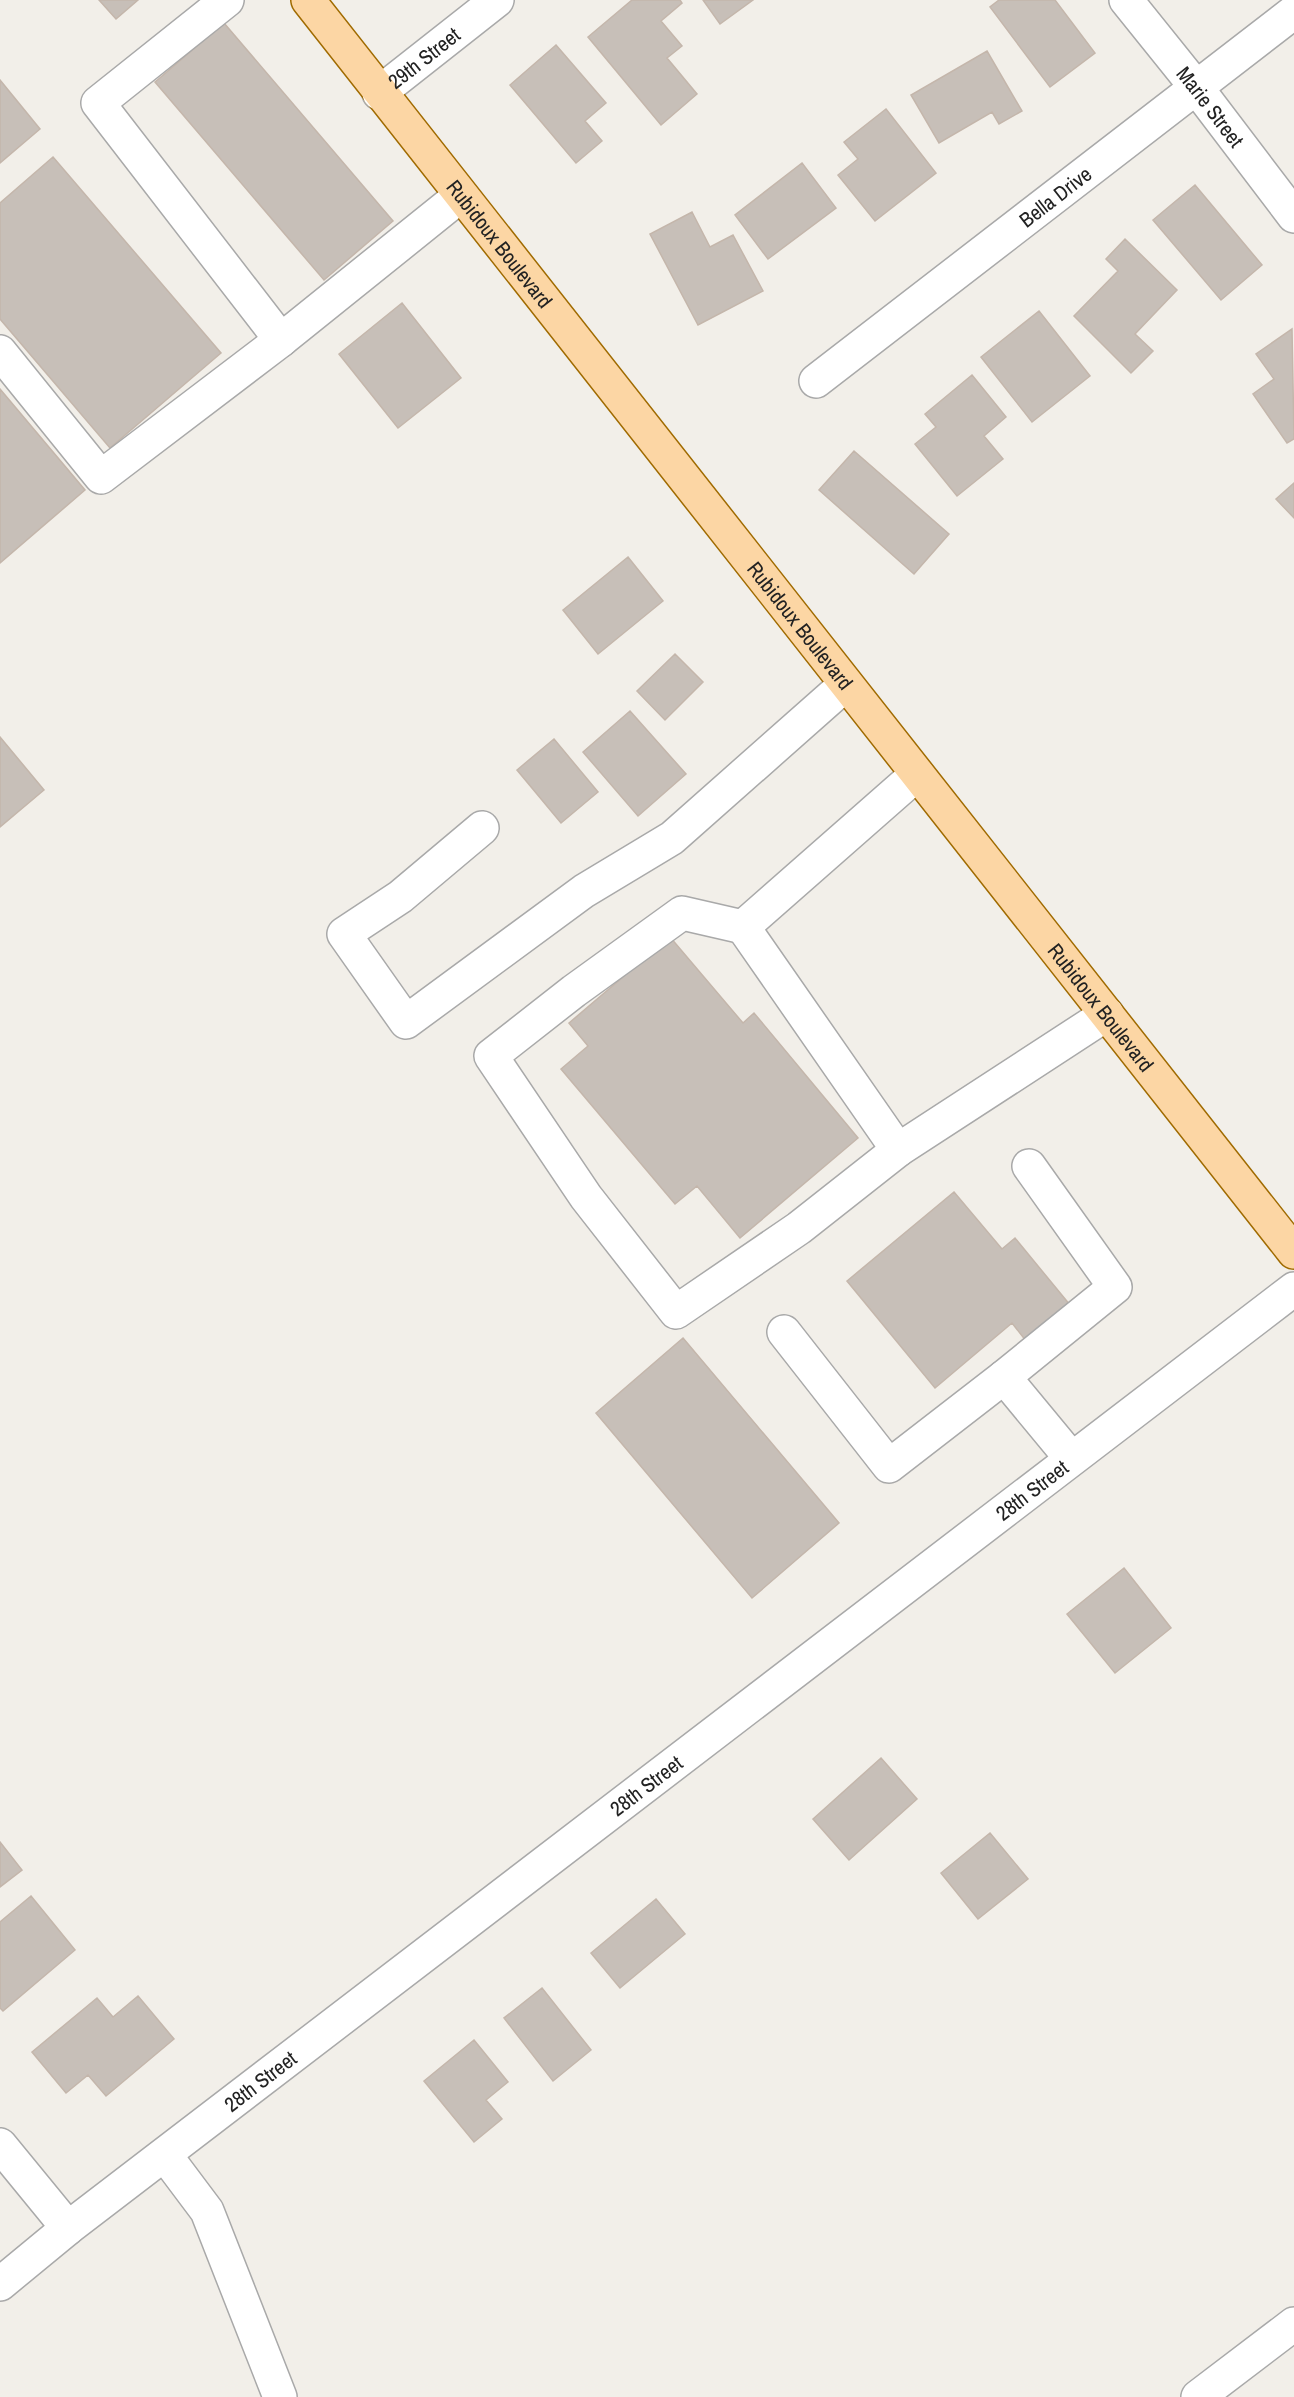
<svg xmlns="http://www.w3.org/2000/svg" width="1294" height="2397" viewBox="0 0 1294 2397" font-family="'Archivo Narrow',sans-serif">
  <rect width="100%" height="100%" fill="#f2efe9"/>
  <path fill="#c7bfb8" stroke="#c4b6ab" stroke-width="1.5" d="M99,0H138L116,19Z
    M632,0H680L682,3L661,21L682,46L667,58L697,94L661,125L588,37Z
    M703,0H753L720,24Z
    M999,0H1055L1095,53L1050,87L990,7Z
    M224,23L393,221L324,280L155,82Z
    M556,45L606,103L585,121L602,141L576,163L510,85Z
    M987,51L1022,111L999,124L992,112L939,143L911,95Z
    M0,80L40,129L0,163Z
    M886,109L936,173L875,221L838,175L858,159L844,142Z
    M53,157L221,353L110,448L0,319V203Z
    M802,163L836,208L768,259L735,215Z
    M1195,185L1262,265L1221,300L1153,220Z
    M692,212L710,247L733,235L763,291L698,325L650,234Z
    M1125,239L1177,290L1135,334L1153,351L1131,373L1074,316L1118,271L1106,259Z
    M402,303L461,378L398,428L339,354Z
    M1039,311L1090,376L1032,422L981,357Z
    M1292,329L1294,439L1287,443L1253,394L1274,379L1256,354Z
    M972,375L1006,417L984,436L1003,459L957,496L915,444L936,427L925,414Z
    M0,389L85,490L0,563Z
    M854,451L949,534L914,574L819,490Z
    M1294,483V518L1276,499Z
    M628,557L663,601L598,654L563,610Z
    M675,654L703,682L665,720L637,691Z
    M630,711L686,774L638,816L583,752Z
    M0,737L44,790L0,827Z
    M554,739L598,792L561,823L517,770Z
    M670,937L743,1023L754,1013L858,1138L740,1238L697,1186L675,1204L561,1069L588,1046L569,1023Z
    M954,1192L1002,1249L1015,1238L1070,1305L1026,1341L1012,1323L935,1388L847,1281Z
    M683,1338L839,1523L752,1598L596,1413Z
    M1124,1568L1171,1628L1115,1673L1067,1614Z
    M881,1758L917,1799L849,1860L813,1819Z
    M990,1833L1028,1879L978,1919L941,1873Z
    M0,1842L22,1870L0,1887Z
    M31,1896L75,1950L3,2011L0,2008V1922Z
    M656,1899L685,1934L620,1988L591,1953Z
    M542,1988L591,2050L553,2081L504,2018Z
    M138,1996L174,2039L106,2096L88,2075L66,2093L32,2052L97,1998L113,2017Z
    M474,2040L508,2082L486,2100L502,2119L474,2142L424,2081Z"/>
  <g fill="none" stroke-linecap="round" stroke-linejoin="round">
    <defs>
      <g id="minor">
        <path d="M227,0L98,103L281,340"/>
        <path id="s1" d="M1126,0L1196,87L1294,216"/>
        <path id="s2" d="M379,93L497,0"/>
        <path d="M0,352L101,477L281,340L460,196"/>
        <path id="s3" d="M816,381L1294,12"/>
        <path d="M917,774L743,927L898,1150L1107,1014"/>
        <path d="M482,828L400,897L344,934L406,1022L584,891L672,838L846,684"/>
        <path d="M743,927L682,913L574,991L491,1056L586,1197L676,1312L799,1228L898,1150"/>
        <path d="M1029,1166L1115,1287L1004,1377L1071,1458"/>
        <path d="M784,1332L889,1466L1004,1377"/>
        <path d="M0,2145L68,2228"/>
        <path d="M165,2155L207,2211L280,2397"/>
        <path id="s4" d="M0,2284L68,2228L1294,1289"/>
        <path d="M1198,2397L1294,2324"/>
      </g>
      <g id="major">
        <path id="s5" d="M308,0L1294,1252"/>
      </g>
    </defs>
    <use href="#minor" stroke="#a9a9a9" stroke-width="36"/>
    <use href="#major" stroke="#a06b00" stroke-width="36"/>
    <use href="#minor" stroke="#fff" stroke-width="33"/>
    <use href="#major" stroke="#fcd6a4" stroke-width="33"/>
  </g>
  <g text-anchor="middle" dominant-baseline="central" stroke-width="4.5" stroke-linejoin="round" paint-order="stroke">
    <g font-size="21" fill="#222" stroke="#fff">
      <text stroke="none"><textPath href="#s2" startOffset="57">29th Street</textPath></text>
      <text stroke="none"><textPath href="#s1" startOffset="136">Marie Street</textPath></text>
      <text stroke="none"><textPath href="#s3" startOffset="302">Bella Drive</textPath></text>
      <text stroke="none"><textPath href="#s5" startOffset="310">Rubidoux Boulevard</textPath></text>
      <text stroke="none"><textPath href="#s5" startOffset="796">Rubidoux Boulevard</textPath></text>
      <text stroke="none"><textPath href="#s5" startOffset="1282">Rubidoux Boulevard</textPath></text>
      <text stroke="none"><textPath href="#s4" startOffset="1302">28th Street</textPath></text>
      <text stroke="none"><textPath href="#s4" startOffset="816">28th Street</textPath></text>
      <text stroke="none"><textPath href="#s4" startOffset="330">28th Street</textPath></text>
    </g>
  </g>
</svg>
